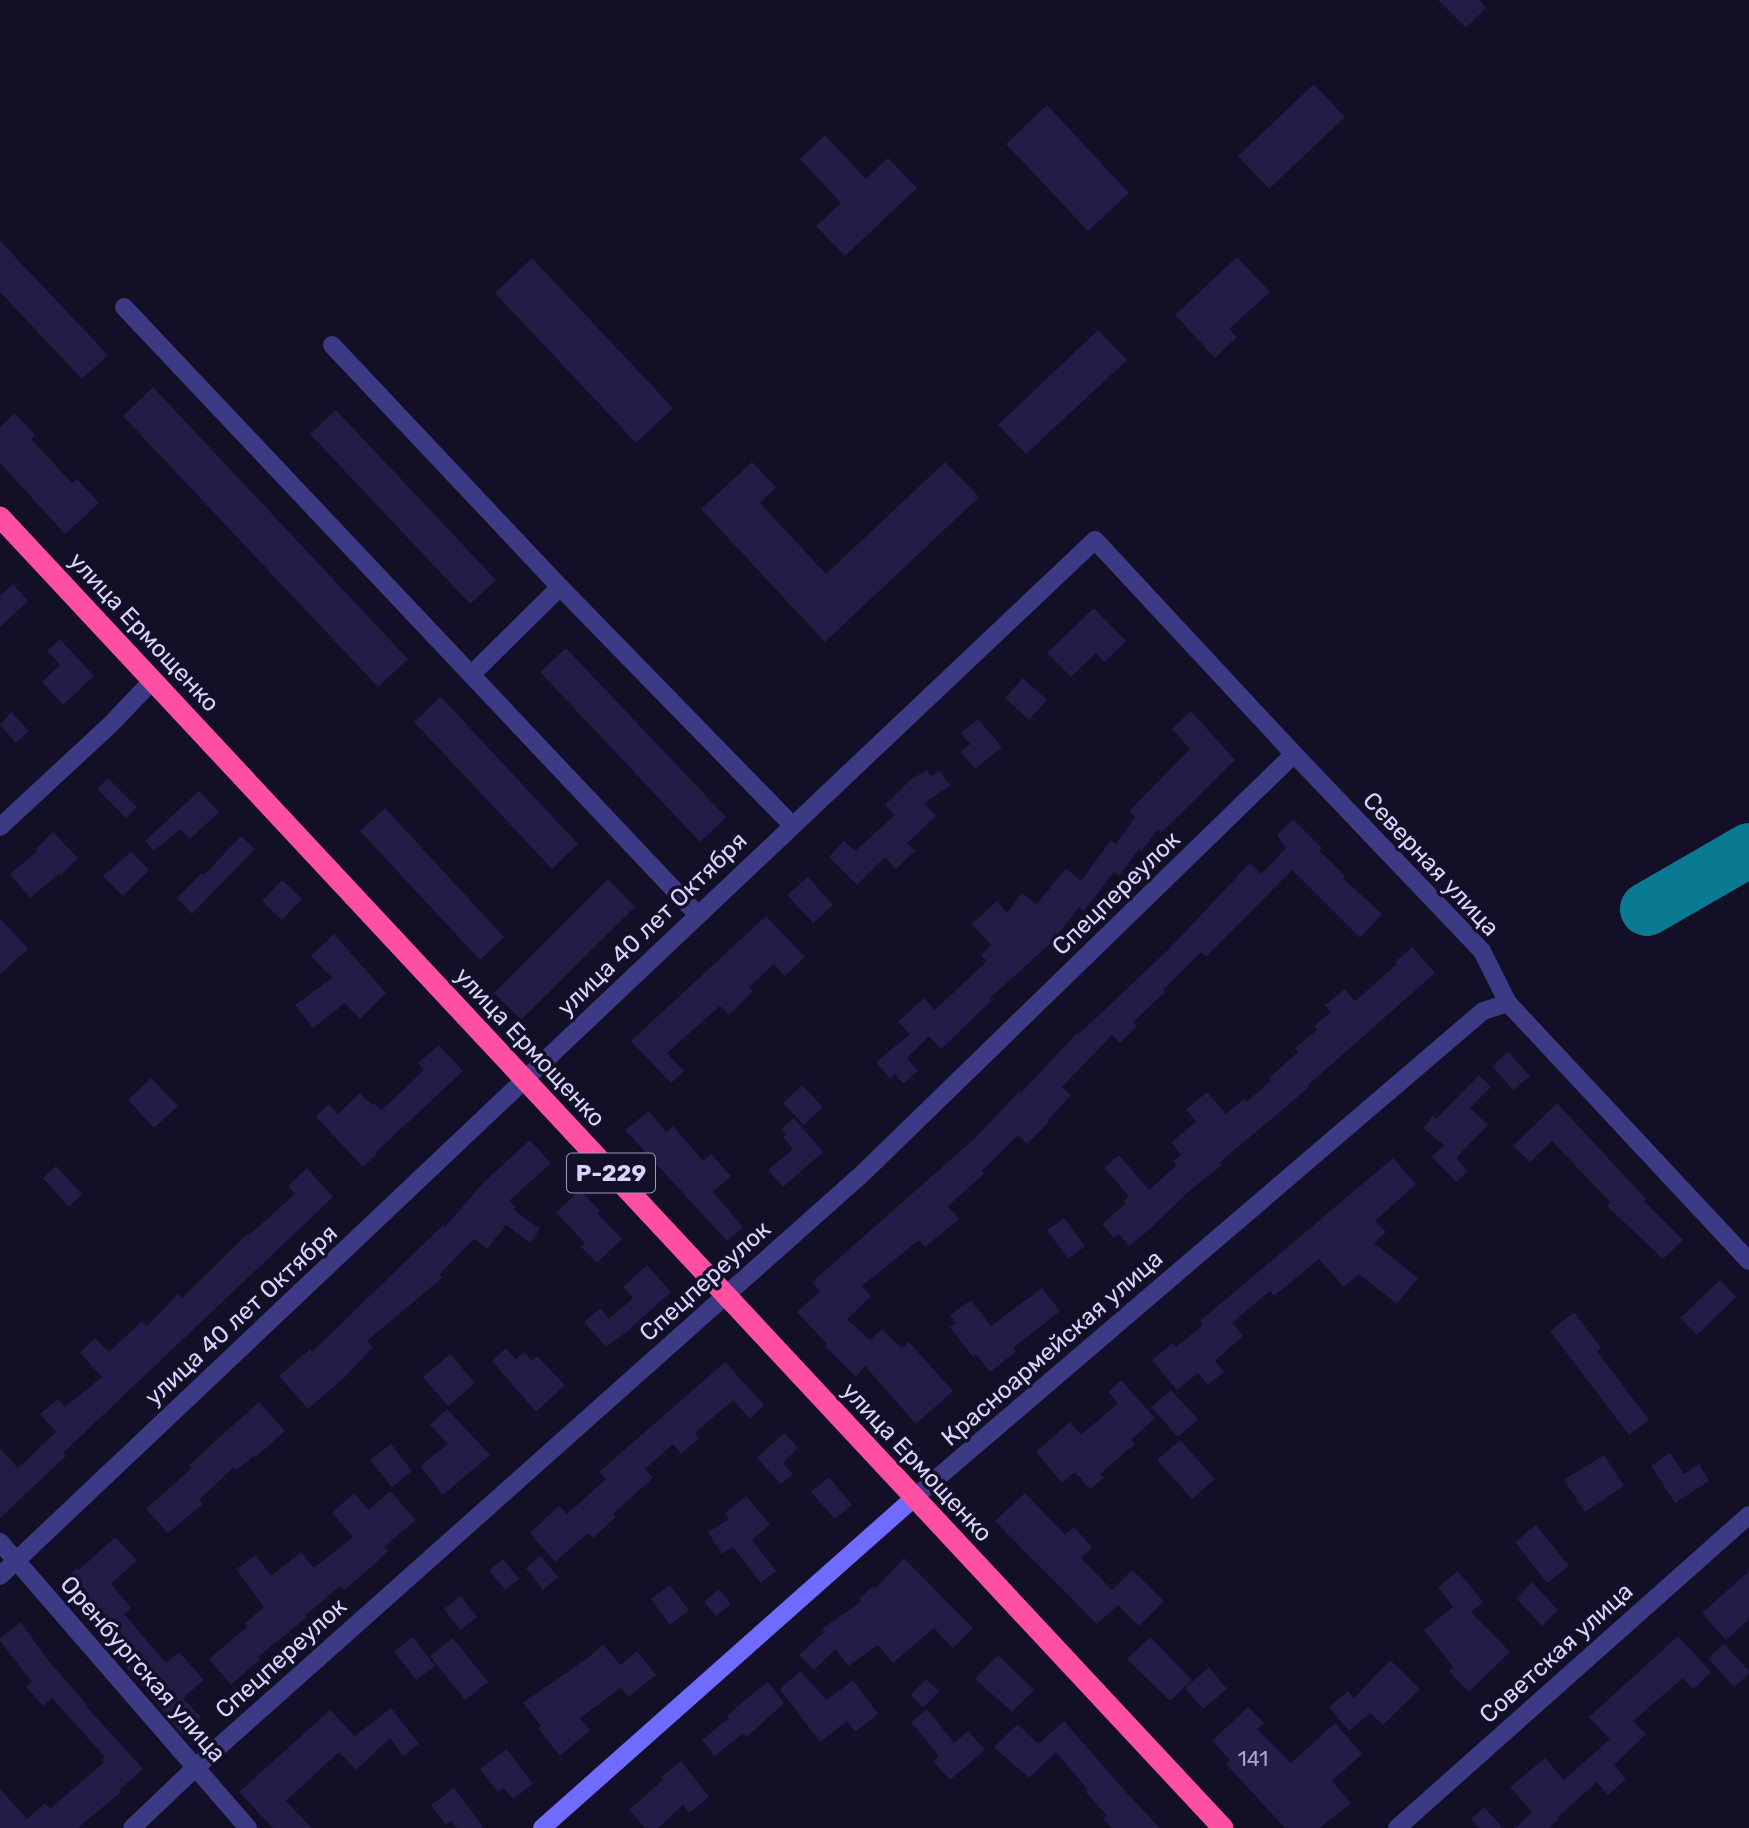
<svg xmlns="http://www.w3.org/2000/svg" width="1749" height="1828" viewBox="0 0 1749 1828" font-family="Rubik,sans-serif">
  <rect width="100%" height="100%" fill="#130f26"/>
  <g fill="none" stroke-linecap="round" stroke-linejoin="round">
    <path stroke="#0a7a92" stroke-width="54" d="M1647,909L1749,850"/>
  </g>
  <path fill="#241b47" d="M1438,0H1479L1486,8L1466,28Z
    M1314,84L1345,117L1269,189L1238,156Z
    M1047,105L1129,193L1088,231L1006,144Z
    M825,135L866,179L888,158L917,188L845,256L816,226L841,203L800,159Z
    M0,241L108,355L82,379L0,292Z
    M1237,257L1270,292L1229,329L1237,337L1215,358L1175,315Z
    M532,258L673,408L636,443L495,293Z
    M1098,330L1127,360L1026,454L998,425Z
    M153,387L408,659L378,687L123,416Z
    M336,410L496,580L470,604L310,434Z
    M15,413L35,435L31,439L72,483L77,479L99,503L65,534L0,463V427Z
    M752,462L776,487L760,503L826,574L945,462L979,497L825,642L701,509Z
    M13,584L28,601L0,627V596Z
    M1094,608L1126,641L1104,662L1096,653L1071,677L1047,653Z
    M60,639L94,676L63,705L42,682L60,665L47,651Z
    M566,648L726,817L700,842L540,672Z
    M1023,678L1047,700L1029,720L1005,698Z
    M441,697L578,844L552,869L414,722Z
    M1191,711L1235,760L1161,833L1158,829L1142,851L1139,849L1119,876L1114,872L1084,911L1079,907L1052,942L990,998L992,1000L941,1049L929,1036L907,1058L918,1071L903,1084L895,1074L890,1079L876,1062L910,1034L898,1022L924,998L935,1010L987,961L981,955L991,945L972,924L997,901L1007,913L1022,893L1037,904L1066,868L1081,881L1111,840L1116,844L1135,817L1129,811L1190,749L1172,729Z
    M11,712L29,731L16,743L0,725Z
    M978,719L1002,747L975,769L961,752L970,744L961,733Z
    M927,770L931,776L940,771L950,786L924,803L936,816L907,843L915,851L896,869L885,857L857,885L829,857L844,841L855,851L895,815L885,805L910,780Z
    M108,778L137,807L126,818L97,789Z
    M199,791L219,812L190,839L180,829L154,851L145,841Z
    M385,808L504,937L480,960L360,831Z
    M1293,819L1322,848L1319,850L1345,876L1343,878L1382,914L1360,938L1292,870L1206,957L1201,952L1163,990L1165,992L1133,1022L1137,1026L1120,1043L1112,1035L1062,1087L1071,1095L1048,1120L1049,1122L1027,1144L1018,1135L982,1171L984,1174L948,1206L959,1219L925,1247L919,1240L862,1286L871,1296L847,1319L870,1340L882,1329L902,1348L909,1342L953,1391L916,1424L865,1366L856,1377L825,1346L827,1344L797,1312L820,1291L812,1282L974,1139L1019,1092L1021,1093L1077,1033L1079,1034L1170,948L1250,863L1261,874L1286,848L1277,835Z
    M53,832L78,858L61,875L60,873L30,898L10,874L38,851L36,849Z
    M241,836L255,849L192,914L177,898L202,873L204,875Z
    M131,852L149,870L123,896L103,876Z
    M808,877L833,905L813,923L787,895Z
    M608,879L635,907L521,1020L494,993Z
    M282,880L302,899L282,920L262,901Z
    M766,916L805,957L785,976L774,964L749,987L753,991L729,1015L720,1006L667,1053L684,1071L671,1083L631,1041Z
    M0,918L28,949L0,974Z
    M334,934L386,993L360,1019L345,1003L313,1028L295,1005L332,978L311,956Z
    M1412,947L1435,973L1307,1086L1309,1087L1287,1106L1220,1162L1222,1165L1189,1191L1149,1230L1129,1246L1119,1234L1114,1238L1102,1224L1126,1203L1124,1201L1129,1196L1104,1168L1119,1155L1149,1190L1177,1165L1173,1161L1181,1155L1171,1142L1196,1122L1186,1109L1207,1092L1226,1114L1244,1099L1246,1102L1271,1081L1269,1078L1298,1052L1295,1048L1317,1030L1314,1026L1331,1012L1325,1005L1345,989L1355,1001L1397,964L1395,962Z
    M439,1045L463,1071L375,1153L377,1154L363,1167L316,1117L329,1104L338,1114L360,1093L372,1105L374,1103L381,1110L384,1108L424,1070L418,1063Z
    M1508,1052L1530,1076L1513,1090L1492,1066Z
    M1479,1075L1491,1087L1470,1108L1488,1125L1456,1158L1468,1171L1456,1182L1432,1157L1444,1145L1423,1128L1433,1116L1436,1119Z
    M151,1078L178,1106L154,1128L128,1100Z
    M802,1085L823,1107L804,1125L783,1103Z
    M1557,1103L1646,1199L1644,1201L1683,1240L1663,1259L1607,1206L1610,1202L1552,1141L1530,1162L1513,1146Z
    M649,1111L666,1132L673,1126L703,1161L711,1154L731,1176L713,1192L743,1227L727,1241L625,1130Z
    M794,1118L823,1152L783,1187L768,1170L793,1149L783,1137L786,1135L781,1129Z
    M530,1140L551,1163L509,1201L516,1207L514,1210L540,1229L530,1243L506,1225L487,1249L474,1239L439,1275L442,1278L367,1341L373,1347L345,1377L308,1409L279,1376L310,1349L312,1352L443,1225L445,1227L484,1182Z
    M1393,1158L1416,1184L1375,1221L1386,1232L1374,1243L1418,1278L1397,1304L1359,1274L1344,1287L1319,1259L1274,1296L1270,1291L1232,1323L1243,1336L1215,1361L1224,1372L1208,1385L1198,1373L1177,1390L1152,1360L1173,1343L1176,1347L1203,1325L1200,1321Z
    M56,1166L82,1194L69,1207L43,1178Z
    M307,1168L333,1197L63,1453L66,1456L0,1518V1449L18,1468L56,1432L40,1414L58,1399L65,1407L102,1377L80,1353L95,1338L109,1352L142,1321L147,1326L178,1294L182,1298L247,1234L248,1236L295,1194L288,1186Z
    M580,1190L600,1211L597,1213L622,1239L597,1263L581,1247L585,1243L556,1213Z
    M1064,1218L1085,1246L1068,1259L1047,1230Z
    M647,1265L671,1292L624,1334L606,1347L584,1322L601,1308L609,1319L633,1298L623,1287Z
    M1720,1280L1736,1297L1697,1335L1680,1318Z
    M1042,1288L1060,1311L1013,1348L1016,1352L990,1372L976,1354L973,1357L950,1327L956,1323L950,1315L971,1300L991,1326Z
    M1574,1312L1601,1348L1597,1351L1649,1420L1629,1435L1550,1331Z
    M506,1348L516,1359L524,1352L532,1361L537,1356L565,1385L536,1412L492,1361Z
    M450,1354L475,1383L448,1406L423,1377Z
    M725,1362L764,1405L750,1419L733,1400L695,1433L699,1438L681,1454L673,1444L645,1469L653,1478L613,1514L616,1517L593,1538L588,1533L555,1562L530,1533L559,1506L567,1514L606,1479L599,1472Z
    M1121,1380L1155,1418L1131,1440L1135,1444L1100,1474L1104,1478L1090,1489L1075,1472L1062,1483L1036,1452L1070,1422L1081,1435L1118,1403L1108,1392Z
    M1171,1390L1198,1419L1178,1437L1151,1407Z
    M259,1402L285,1431L256,1457L255,1455L236,1470L234,1467L199,1500L203,1504L168,1533L146,1509L192,1468L189,1466L213,1443Z
    M447,1409L490,1455L443,1495L420,1466L448,1444L430,1425Z
    M784,1433L798,1448L783,1463L793,1474L781,1484L757,1458Z
    M1180,1440L1215,1479L1192,1499L1157,1460Z
    M391,1444L412,1471L392,1487L370,1460Z
    M1670,1453L1684,1474L1699,1464L1709,1481L1675,1503L1651,1466Z
    M1604,1455L1624,1486L1585,1512L1564,1480Z
    M829,1477L852,1505L835,1519L811,1492Z
    M390,1491L416,1520L384,1547L388,1551L370,1568L344,1590L340,1586L306,1615L307,1617L258,1657L260,1659L231,1685L209,1659L247,1627L245,1623L264,1607L236,1569L256,1555L271,1576L301,1552L314,1568L353,1537L332,1513L354,1493L369,1510Z
    M1025,1493L1065,1535L1074,1527L1092,1547L1081,1558L1112,1590L1132,1570L1164,1601L1139,1626L1118,1605L1097,1624L995,1521Z
    M746,1496L770,1525L752,1540L776,1571L761,1583L733,1547L722,1554L708,1532L729,1519L725,1513Z
    M1536,1525L1569,1566L1547,1583L1515,1542Z
    M115,1537L137,1560L111,1584L131,1608L124,1614L166,1663L179,1652L204,1680L183,1698L201,1717L182,1734L104,1640L108,1636L60,1583L77,1568L79,1570Z
    M541,1556L558,1577L543,1590L526,1568Z
    M904,1558L973,1628L953,1648L934,1628L893,1663L878,1645L848,1666L836,1649L814,1670L799,1655L824,1632L822,1629L861,1602L859,1599L873,1586L875,1589Z
    M503,1559L519,1579L505,1590L489,1570Z
    M1458,1571L1483,1602L1471,1612L1510,1652L1469,1692L1449,1671L1453,1667L1424,1630L1453,1607L1438,1587Z
    M1749,1571V1619L1726,1640L1702,1613Z
    M1532,1582L1558,1610L1542,1626L1516,1598Z
    M670,1585L689,1610L670,1625L651,1599Z
    M719,1589L731,1604L716,1616L704,1602Z
    M461,1596L477,1617L460,1630L444,1609Z
    M21,1622L47,1659L88,1706L87,1707L143,1769L119,1790L121,1792L78,1828H0V1789L27,1819L45,1803L50,1809L104,1762L102,1760L105,1757L52,1698L43,1706L26,1687L32,1682L0,1641V1638Z
    M1678,1636L1711,1672L1693,1689L1683,1678L1633,1721L1646,1734L1614,1765L1626,1779L1608,1795L1597,1782L1557,1818L1559,1819L1549,1828H1515L1532,1812L1510,1787L1545,1758L1564,1780L1610,1739L1589,1717Z
    M413,1637L435,1666L416,1680L394,1651Z
    M1150,1637L1192,1680L1170,1701L1127,1659Z
    M453,1638L488,1682L465,1700L430,1656Z
    M603,1644L620,1665L637,1651L656,1675L628,1697L621,1688L580,1718L590,1730L560,1756L538,1728L541,1726L523,1703L590,1656Z
    M1724,1644L1749,1671V1674L1734,1687L1708,1658Z
    M998,1655L1034,1690L1012,1712L975,1679Z
    M1390,1660L1420,1689L1383,1725L1370,1713L1349,1731L1329,1707L1348,1691L1354,1698Z
    M1209,1667L1227,1689L1203,1709L1185,1688Z
    M800,1671L827,1700L853,1680L878,1714L855,1732L847,1721L820,1742L780,1689Z
    M926,1679L939,1691L923,1708L911,1695Z
    M768,1682L784,1703L747,1737L743,1733L715,1756L702,1740L729,1718L727,1716L746,1699Z
    M1248,1707L1264,1723L1257,1729L1291,1763L1335,1723L1362,1754L1332,1781L1351,1803L1320,1828H1285L1226,1764L1230,1760L1212,1741Z
    M391,1708L419,1744L403,1756L390,1738L356,1770L339,1752L286,1801L312,1828H273L239,1792L330,1710L355,1736Z
    M927,1709L954,1743L968,1731L985,1750L950,1780L933,1761L939,1756L911,1722Z
    M1064,1721L1125,1791L1160,1828H1112L1103,1819L1107,1816L1086,1792L1088,1790L1056,1752L1029,1778L994,1747L1018,1724L1038,1744Z
    M507,1749L533,1784L513,1799L504,1788L498,1792L480,1769Z
    M681,1761L709,1797L689,1813L683,1805L658,1828H645L629,1810L663,1780L661,1777Z
    M454,1788L484,1828H457L451,1821L446,1825L431,1805Z
    M1484,1807L1503,1828H1479L1471,1819Z"/>
  <g fill="none" stroke-linecap="round" stroke-linejoin="round">
    <path stroke="#3d3a85" stroke-width="18" d="M124,307L697,914
      M332,345L560,587L792,825
      M471,675L560,587
      M0,827L111,724L153,680
      M915,1497L1483,1011L1508,1003
      M0,1542L248,1828
      M0,1576L1095,540L1294,754L1482,951L1508,1003L1749,1261
      M132,1828L195,1768L862,1174L1294,754
      M1397,1828L1749,1515"/>
    <path stroke="#6f6bff" stroke-width="18" d="M542,1828L915,1497"/>
    <path stroke="#ff4fa3" stroke-width="21" d="M0,517L1223,1828"/>
  </g>
  <g text-anchor="middle" dominant-baseline="central" stroke-width="7" stroke-linejoin="round" paint-order="stroke">
    <g font-size="21" fill="#aca6d1">
      <text x="1253" y="1758">141</text>
    </g>
    <rect fill="#130f26" stroke="#9e99be" stroke-width="2" x="567" y="1153.5" width="88" height="39" rx="5"/>
    <g font-size="23" font-weight="bold" fill="#d9d4ff">
      <text x="611" y="1173">Р-229</text>
    </g>
    <g font-size="24" fill="#d9d4ff" stroke="#130f26">
      <text transform="translate(144 632) rotate(47)">улица Ермощенко</text>
      <text transform="translate(1431 864) rotate(47)">Северная улица</text>
      <text transform="translate(1116 893) rotate(-44)">Спецпереулок</text>
      <text transform="translate(652 924) rotate(-44)">улица 40 лет Октября</text>
      <text transform="translate(530 1047) rotate(47)">улица Ермощенко</text>
      <text transform="translate(705 1281) rotate(-42)">Спецпереулок</text>
      <text transform="translate(241 1315) rotate(-43)">улица 40 лет Октября</text>
      <text transform="translate(1052 1348) rotate(-41)">Красноармейская улица</text>
      <text transform="translate(917 1462) rotate(47)">улица Ермощенко</text>
      <text transform="translate(1556 1653) rotate(-42)">Советская улица</text>
      <text transform="translate(281 1658) rotate(-42)">Спецпереулок</text>
      <text transform="translate(143 1669) rotate(49)">Оренбургская улица</text>
    </g>
  </g>
</svg>
